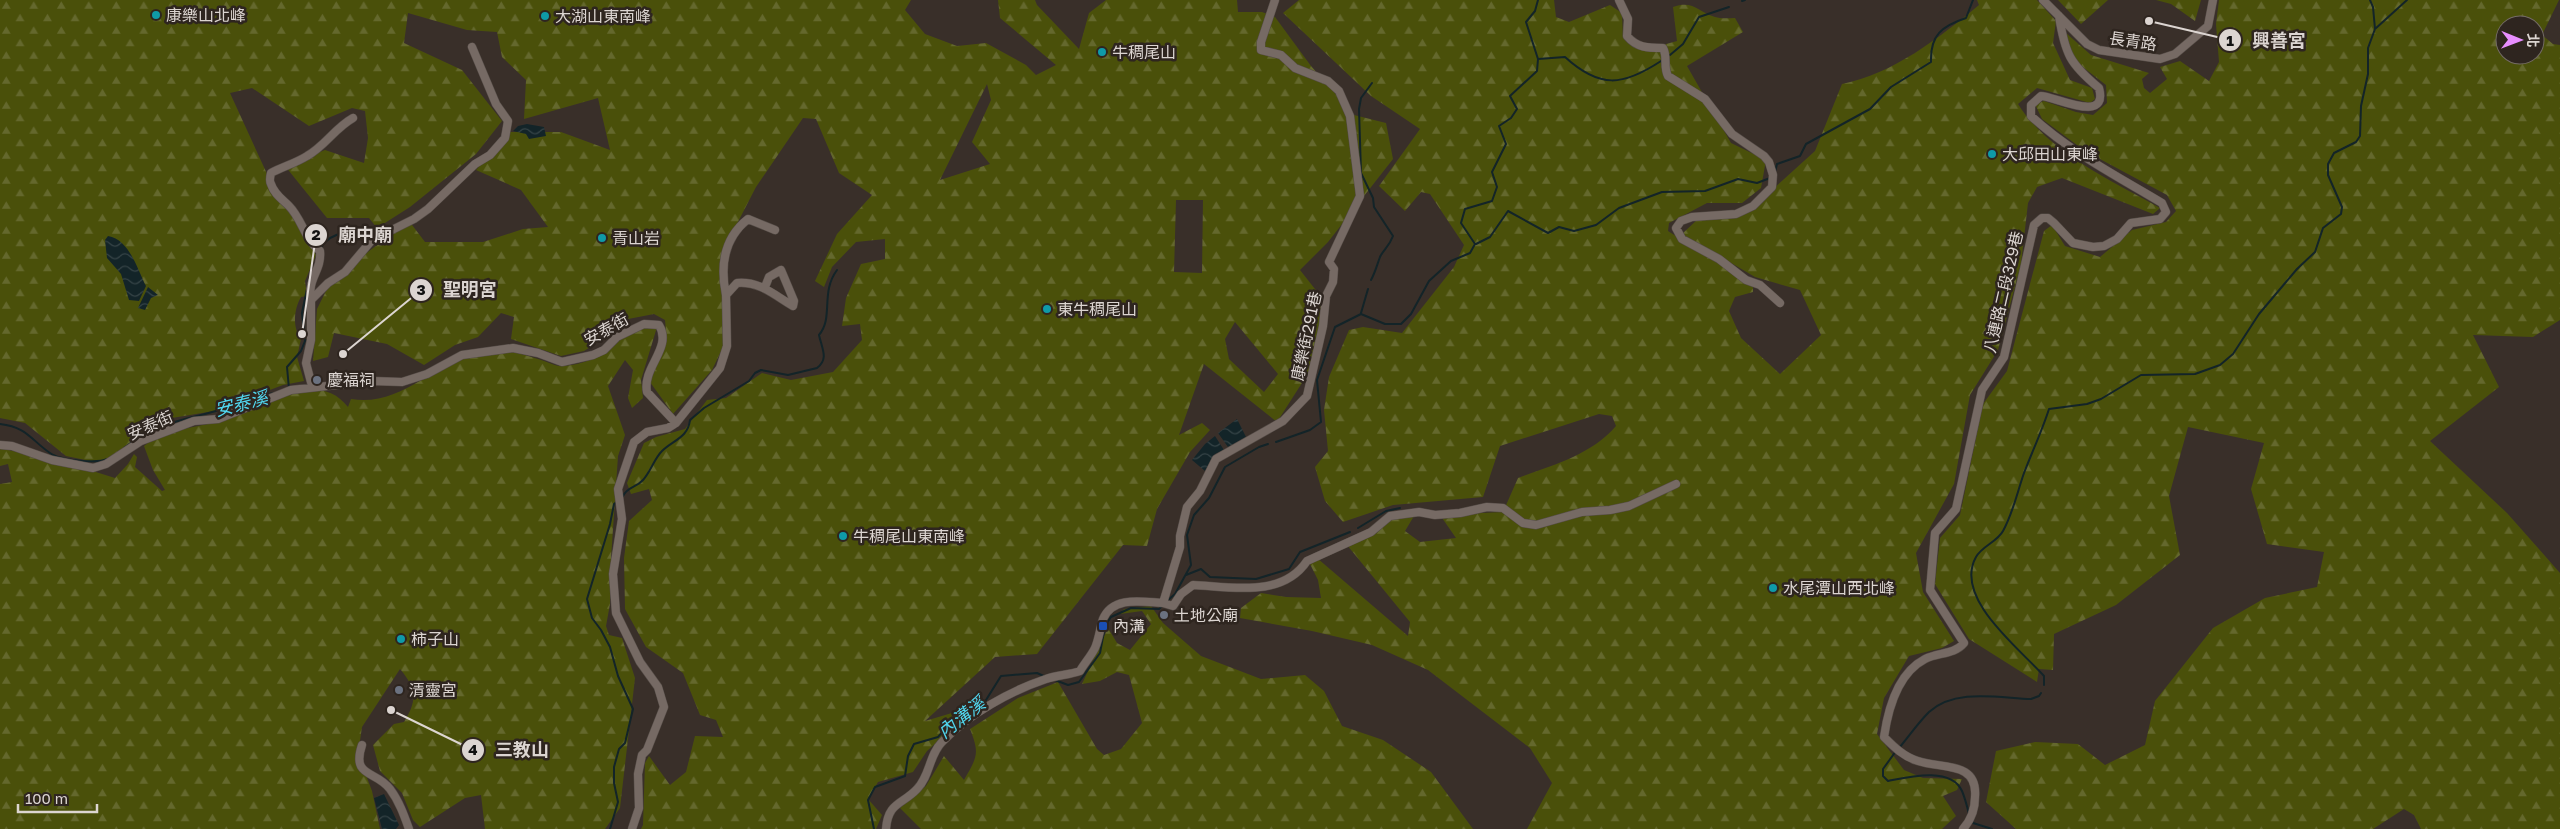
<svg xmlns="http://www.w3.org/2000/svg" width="2560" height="829" viewBox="0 0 2560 829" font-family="'Golos Text','Noto Sans TC',sans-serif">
  <defs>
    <pattern id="forest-firs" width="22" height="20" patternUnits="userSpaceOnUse" patternTransform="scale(1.25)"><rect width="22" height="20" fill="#4a500a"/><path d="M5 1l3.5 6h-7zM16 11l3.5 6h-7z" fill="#64682d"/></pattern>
    <pattern id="water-waves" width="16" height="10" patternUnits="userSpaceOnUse" patternTransform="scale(1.25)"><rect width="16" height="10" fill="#132428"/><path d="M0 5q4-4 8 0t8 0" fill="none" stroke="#354346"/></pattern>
  </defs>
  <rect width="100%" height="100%" fill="#392f29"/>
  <path fill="url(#forest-firs)" fill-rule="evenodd" d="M0,0H911L905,10L925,34L957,46L986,43L1026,65L1036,75L1056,65L1000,18L998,0H1035L1037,5L1079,49L1089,13L1106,0H1237L1238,12H1262L1275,17L1311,66L1354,115L1386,123L1393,159L1328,242L1300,270L1326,303L1316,361L1277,422L1204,364L1179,435L1202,423L1210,430L1190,452L1157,509L1147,546L1123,545L1037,654L995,657L925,721L962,710L966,716L927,751L913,772L878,782L868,799L882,815L876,829H641L643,825L645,763L649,756L670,785L686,772L695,736L723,737L716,720L700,715L683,673L646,647L625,609L624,558L629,521L652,500L649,489L631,494L627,483L644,443L656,437L685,429L707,400L726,398L762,373L791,380L833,372L862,340L860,324L842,326L846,298L861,264L885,259V239L856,242L832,267L824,287L815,281L837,234L872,195L839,173L816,119L803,118L756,187L724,249L723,347L712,370L673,414L650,382C658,361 668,342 665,320L654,314L623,320L609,335L584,351L561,356L511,339L514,317L501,313L478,337L455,345L424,365L387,344L334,333L328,357L313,361L317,309L332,279L409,221L425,242H483L523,229L548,227L521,190L476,170L509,132H561L610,150L598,98L524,119L526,80L502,57L497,32L467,30L408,13L404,43L462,70L502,121L476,154L410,207L377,228L369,218H327L285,166L325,150L364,163L368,138L365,111L352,108L309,126L252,88L230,93L268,176L316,255L305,281L307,296L301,297C294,309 292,327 301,339L297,357L304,381L283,385L214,411L160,420L133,447L100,463L66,456L25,423L0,418ZM987,84L991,100L972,142L990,164L940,180ZM1176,200H1203L1202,273L1174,272ZM1235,322L1278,374L1264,392L1229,359L1225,339Z
    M1299,0H1554L1556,17L1569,22L1610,5L1622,13L1623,38L1659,46L1677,41L1673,7C1694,0 1697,12 1715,17C1721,19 1729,18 1735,18L1743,32L1687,66L1731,143L1766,160L1761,188L1742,203H1707L1669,223L1668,231L1753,286V292L1735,297L1729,311L1741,338L1780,374L1821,335L1800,290L1755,277L1682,234L1698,219L1750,210L1815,151L1842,84C1893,74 1939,38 1979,5L1977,0H2037L2056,21L2053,43L2070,80L2092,88L2095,99L2090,103L2037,88L2018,104C2048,152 2112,181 2160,208L2153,214L2062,178L2037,187L2028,203L2021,264L1998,350L1970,395L1954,484L1916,553L1923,592L1954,641L1942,648L1909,656L1884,698L1877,734L1904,770L1923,778L1962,779L1957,790L1943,796L1956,816L1942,829H1527L1552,783L1530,748L1428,670L1372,645L1312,631L1240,618L1241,608L1261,593L1286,597L1321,598L1318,580L1310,564L1317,558L1408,636L1410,622L1347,545L1397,517L1414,516L1405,531L1420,542L1456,538L1440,515L1503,512L1518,478C1553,465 1591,455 1616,426L1612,416L1599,414L1500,446L1483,497L1393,505L1343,522L1325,501L1315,467L1328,451L1324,410L1329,377L1349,330L1363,327L1402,333L1454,267L1464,245L1430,194L1421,192L1405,211L1379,186L1420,129L1371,96L1283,13Z
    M2058,0H2108L2081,24Z
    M2156,0H2201L2195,21L2171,4Z
    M2219,0H2559L2542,35L2553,44L2560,45V320L2533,337L2473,335L2499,387L2430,441L2507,513L2560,573V829H2421L2414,815L2404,809L2373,829H2016L1986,802L1996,751L2035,742L2078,744L2105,765L2145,745L2155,701L2213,628L2265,598L2317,587L2324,552L2267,544L2251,489L2264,443L2188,427L2169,496L2180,555L2116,605L2054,634L2053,670L2039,669L2037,682L1969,639L1935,584L1940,538L1960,515L1983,404L2007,371L2044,231L2052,225L2065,246L2100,257L2132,230L2166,222L2176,211L2167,195L2085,151L2042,119L2035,104L2044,101L2076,112L2093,115L2107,103L2106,85L2075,61L2066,33L2091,55L2149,73L2142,79L2144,88L2150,93L2167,79L2160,67L2180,61L2209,81L2219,62L2216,24ZM2505,25H2535V55H2505Z
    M639,326L657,327L641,380L643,398L632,408L628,398L633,370L625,360L608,386L625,435L618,456L611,558L610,604L606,626L609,635L622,638L635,678L620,808L605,829H485L481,795L465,798L420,827L413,820L402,793L380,771L373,745L394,724L404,722C418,700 416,688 400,669L362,727L358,754L372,791L380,829H0V484L12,482L8,464L0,466V448L70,464L115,478L128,464L134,454L137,457L135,467L162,491L165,490L153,470L144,446C167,428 192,429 219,421C256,410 316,365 348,407L351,399C400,407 431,366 474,353C496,346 520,353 541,360C548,362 557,367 563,366C582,365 601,357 615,345C625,336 625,331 639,326Z
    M1151,606L1163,623L1201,656L1261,679L1305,675L1324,691L1342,726L1383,740L1431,772L1473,829H921L900,808L926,786L944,756L964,780C977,757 980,754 970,729L1018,698L1058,682L1097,749L1104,755L1121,749L1142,723L1129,675L1117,672L1100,681L1082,684L1108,628L1117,643L1130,650L1151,624L1142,611L1120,614L1124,609Z"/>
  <path fill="url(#water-waves)" d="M527,124L544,127L546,136L529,139L526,134L513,131L518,126Z
    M108,236C130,240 137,269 146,286L139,301L129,300L121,274L107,258L105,240Z
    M148,287L158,295L151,298L145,310L138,308Z
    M1237,419L1246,437L1228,447L1218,433Z
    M1215,436L1224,450L1215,454L1205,471L1192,460L1205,444Z
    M384,794L399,825L396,829H382L374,798Z"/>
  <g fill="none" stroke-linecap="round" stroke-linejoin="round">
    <path stroke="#132428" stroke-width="2" d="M2370,0L2373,7L2375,29
      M1742,1L1745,0
      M1670,55L1683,44L1699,17L1729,7
      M1538,59L1565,57C1600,89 1623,86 1661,61
      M1775,172L1777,164L1800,156L1806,144L1870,109L1891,87L1931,62C1930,35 1942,26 1966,18L1973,0
      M1476,244L1490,237L1508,211L1548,233L1559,227L1574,231L1596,225L1619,208L1662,192L1705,191L1738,179L1757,183L1770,178
      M320,249C327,235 344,232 358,230L370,239
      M1371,280C1375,273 1377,265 1380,257C1383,250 1389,247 1393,236L1374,207L1373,198L1361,173L1359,109L1361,98L1372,83
      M1361,313L1368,289
      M289,389L287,367L301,351L305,341L302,313L309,279
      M0,424C27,427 31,440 50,453C59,460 97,464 107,459
      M1276,442L1310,430L1321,422L1317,380L1335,327L1361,314L1385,324H1401L1411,314L1429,281L1451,261L1470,253L1475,244L1461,223L1465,209L1492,201L1497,187L1492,172L1506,144L1499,126L1511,118L1517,109L1510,96L1537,71L1538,59L1526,22L1535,11L1538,0
      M124,448C159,421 183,421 223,409C240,404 258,395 274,393
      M623,496C628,486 636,488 643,480C651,471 654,459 662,451C673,440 688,438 690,420L704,408L749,381L755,373L761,370L788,375L817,368C829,359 822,349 819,335C834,317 820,293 837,270
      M1358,528L1386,511L1400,508
      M1186,575L1201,569L1210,577L1256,579L1289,569L1300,552L1350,532
      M1168,600L1175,594L1191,565L1187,535L1194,515L1209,498L1225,467L1259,447L1268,444
      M1055,680L1068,685L1079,682L1100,653L1105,626L1111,617L1131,608L1159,609L1161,607
      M2044,685V676C2020,649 1953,598 1976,557C1982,546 1997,542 2003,531C2013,513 2017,493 2024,473C2032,452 2042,431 2049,409L2087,404L2101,399L2141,375L2195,374L2220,365L2233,354L2259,314L2297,269L2315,252L2323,228L2341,214L2342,207L2328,175V164L2334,153L2356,142L2360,136L2361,106L2368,74V48L2375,29L2407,0
      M1899,748C1909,736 1918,723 1929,712C1955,688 1999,698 2031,699L2039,696L2041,693
      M1896,751L1883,769V776L1888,781C1908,777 1951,766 1962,791C1965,798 1967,806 1969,814
      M1972,820L1973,823L1992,829
      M610,829L618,802L614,783V767L619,749L625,743L633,709L618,676L610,647L601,630L592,618L587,599L610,524L614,504L618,501
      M874,829L868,800L875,787L905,776L908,756L914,744L938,737L953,720L970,713L986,700L1001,676L1037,673L1046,677"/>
    <defs>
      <path id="minor" d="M1619,0L1628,19L1627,36C1637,48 1648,48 1663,48C1668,57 1663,67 1668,76L1705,99L1732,134L1764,156L1769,162L1773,175L1772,187L1753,206L1736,214L1692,217L1681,221L1676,228L1682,239L1719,259L1746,280L1760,285L1780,303
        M2043,0L2087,44L2099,50L2160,59L2175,54L2208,26L2213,0
        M726,295C720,266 724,238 748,219L775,230
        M311,300C307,278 322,271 320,251C305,240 302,219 289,206C282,199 274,194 271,184C269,181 270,177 271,173C282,167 296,163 307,156C325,146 335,128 353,118
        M312,386L306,363L311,340V300L328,283L345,272L372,240L414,219L428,209L475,164L490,155L505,138L508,121L496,104L472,47
        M0,445L12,446L52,460L93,468L106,464L141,441L194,421L218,419L291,390L372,381L402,382L427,374L462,355L513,348L538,353L562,362L593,355L604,350L617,337L644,324L659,325C673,348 642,367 647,392L676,423
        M1163,603L1173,606L1181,594L1193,585C1232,587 1282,598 1307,561L1371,532L1390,516L1419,512L1435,515L1460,513L1487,507L1503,508L1523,523L1536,525L1582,512L1610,510L1629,506L1676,484
        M362,745C351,778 376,770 390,789C399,801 404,815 409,829
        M632,829L639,808L638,774L642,755L647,750L664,707L658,687L640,662L616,613L613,574L622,519L618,489L634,442L647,432L668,428L676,423L720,368L727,346L726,295L737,283C760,281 774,295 793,306L794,301L781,270L769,277L765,287
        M886,829C888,802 902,805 917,789C930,776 929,755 942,742C969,714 1010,691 1046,679C1057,675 1069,675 1080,671C1084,664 1091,656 1095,648C1099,639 1100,628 1103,619C1113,595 1144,602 1163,603L1180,547V536L1187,507L1200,491L1216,459L1283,421L1307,396L1323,326L1326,296L1333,282L1334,269L1329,262L1360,196L1350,116L1339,91L1328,81L1295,68L1281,55L1261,50V42L1275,0
        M1963,829C1971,820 1975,809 1975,797C1978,761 1942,769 1918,761C1904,757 1894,747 1884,737C1888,709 1898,673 1925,659C1938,652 1954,655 1964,643L1930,590L1935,533L1956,509L1982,390L2004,357L2034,225L2042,218H2048L2054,223L2073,243L2093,247L2104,246L2117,239L2131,223L2160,219L2166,212L2162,203C2117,176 2070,152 2031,116V105L2041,96C2054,96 2109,125 2099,88C2070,64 2065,54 2059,16"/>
    </defs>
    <use href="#minor" stroke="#554c47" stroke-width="9"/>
    <use href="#minor" stroke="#766a64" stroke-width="8"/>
  </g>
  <g fill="#0f9aa8" stroke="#2e251f" stroke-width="2">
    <circle cx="156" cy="15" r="5"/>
    <circle cx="545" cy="16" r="5"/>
    <circle cx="1102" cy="52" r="5"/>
    <circle cx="1992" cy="154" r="5"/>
    <circle cx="602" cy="238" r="5"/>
    <circle cx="1047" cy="309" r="5"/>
    <circle cx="843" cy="536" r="5"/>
    <circle cx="1773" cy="588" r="5"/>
    <circle cx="401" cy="639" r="5"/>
  </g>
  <g fill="#6b7280" stroke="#2e251f" stroke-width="2">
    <circle cx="317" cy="380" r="5"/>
    <circle cx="1164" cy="615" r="5"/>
    <circle cx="399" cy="690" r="5"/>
  </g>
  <rect fill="#1a4fb4" stroke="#2e251f" stroke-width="2" x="1098" y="621" width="10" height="10" rx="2.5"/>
  <g text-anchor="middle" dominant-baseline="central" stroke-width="5" stroke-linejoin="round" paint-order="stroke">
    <g font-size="16" fill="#dcd5d1" stroke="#2e251f" text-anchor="start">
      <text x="166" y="15">康樂山北峰</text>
      <text x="555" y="16">大湖山東南峰</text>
      <text x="1112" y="52">牛稠尾山</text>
      <text x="2002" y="154">大邱田山東峰</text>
      <text x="612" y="238">青山岩</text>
      <text x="1057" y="309">東牛稠尾山</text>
      <text x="327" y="380">慶福祠</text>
      <text x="853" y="536">牛稠尾山東南峰</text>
      <text x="1783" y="588">水尾潭山西北峰</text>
      <text x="1174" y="615">土地公廟</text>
      <text x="1113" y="626">內溝</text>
      <text x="411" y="639">柿子山</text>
      <text x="409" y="690">清靈宮</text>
    </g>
    <g font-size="16" fill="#dcd5d1" stroke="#2e251f">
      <text transform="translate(2133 41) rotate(8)">長青路</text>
      <text transform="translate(2003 292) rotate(-77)">八連路二段329巷</text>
      <text transform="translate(606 329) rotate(-29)">安泰街</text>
      <text transform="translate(1306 336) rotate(-78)">康樂街291巷</text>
      <text transform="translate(150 425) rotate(-24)">安泰街</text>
    </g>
    <g font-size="18" font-style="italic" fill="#51d7f0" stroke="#2e251f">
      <text transform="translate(241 403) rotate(-14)">安泰溪</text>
      <text transform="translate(961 717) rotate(-38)">內溝溪</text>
    </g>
  </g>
  <path fill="none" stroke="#dcd5d1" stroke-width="2" d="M2149 21L2230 40M302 334L316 235M343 354L421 290M391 710L473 750"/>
  <g fill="#dcd5d1" stroke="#2e251f" stroke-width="2">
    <circle cx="2149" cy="21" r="5"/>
    <circle cx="302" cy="334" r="5"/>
    <circle cx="343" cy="354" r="5"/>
    <circle cx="391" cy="710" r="5"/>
    <circle cx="2230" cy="40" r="12"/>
    <circle cx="316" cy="235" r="12"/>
    <circle cx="421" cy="290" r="12"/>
    <circle cx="473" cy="750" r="12"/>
  </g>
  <g font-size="15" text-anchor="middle" font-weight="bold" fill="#111">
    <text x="2230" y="46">1</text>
    <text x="316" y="240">2</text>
    <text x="421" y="295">3</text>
    <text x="473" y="755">4</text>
  </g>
  <g font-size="18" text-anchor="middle" font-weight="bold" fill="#dcd5d1" stroke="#2e251f" stroke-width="5" stroke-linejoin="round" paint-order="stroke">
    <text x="2279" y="47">興善宮</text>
    <text x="365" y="241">廟中廟</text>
    <text x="470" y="296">聖明宮</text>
    <text x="522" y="756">三教山</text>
  </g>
  <g transform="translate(2520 40) rotate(91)"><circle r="24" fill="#2e251f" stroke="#746b66"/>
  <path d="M0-4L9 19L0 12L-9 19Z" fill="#e88eff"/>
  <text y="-8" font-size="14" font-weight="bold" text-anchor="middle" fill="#dcd5d1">北</text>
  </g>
  <path d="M18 804v8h79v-8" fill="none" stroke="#dcd5d1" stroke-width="2.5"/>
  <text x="25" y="804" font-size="15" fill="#dcd5d1" stroke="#2e251f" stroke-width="4" paint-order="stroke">100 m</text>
</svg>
